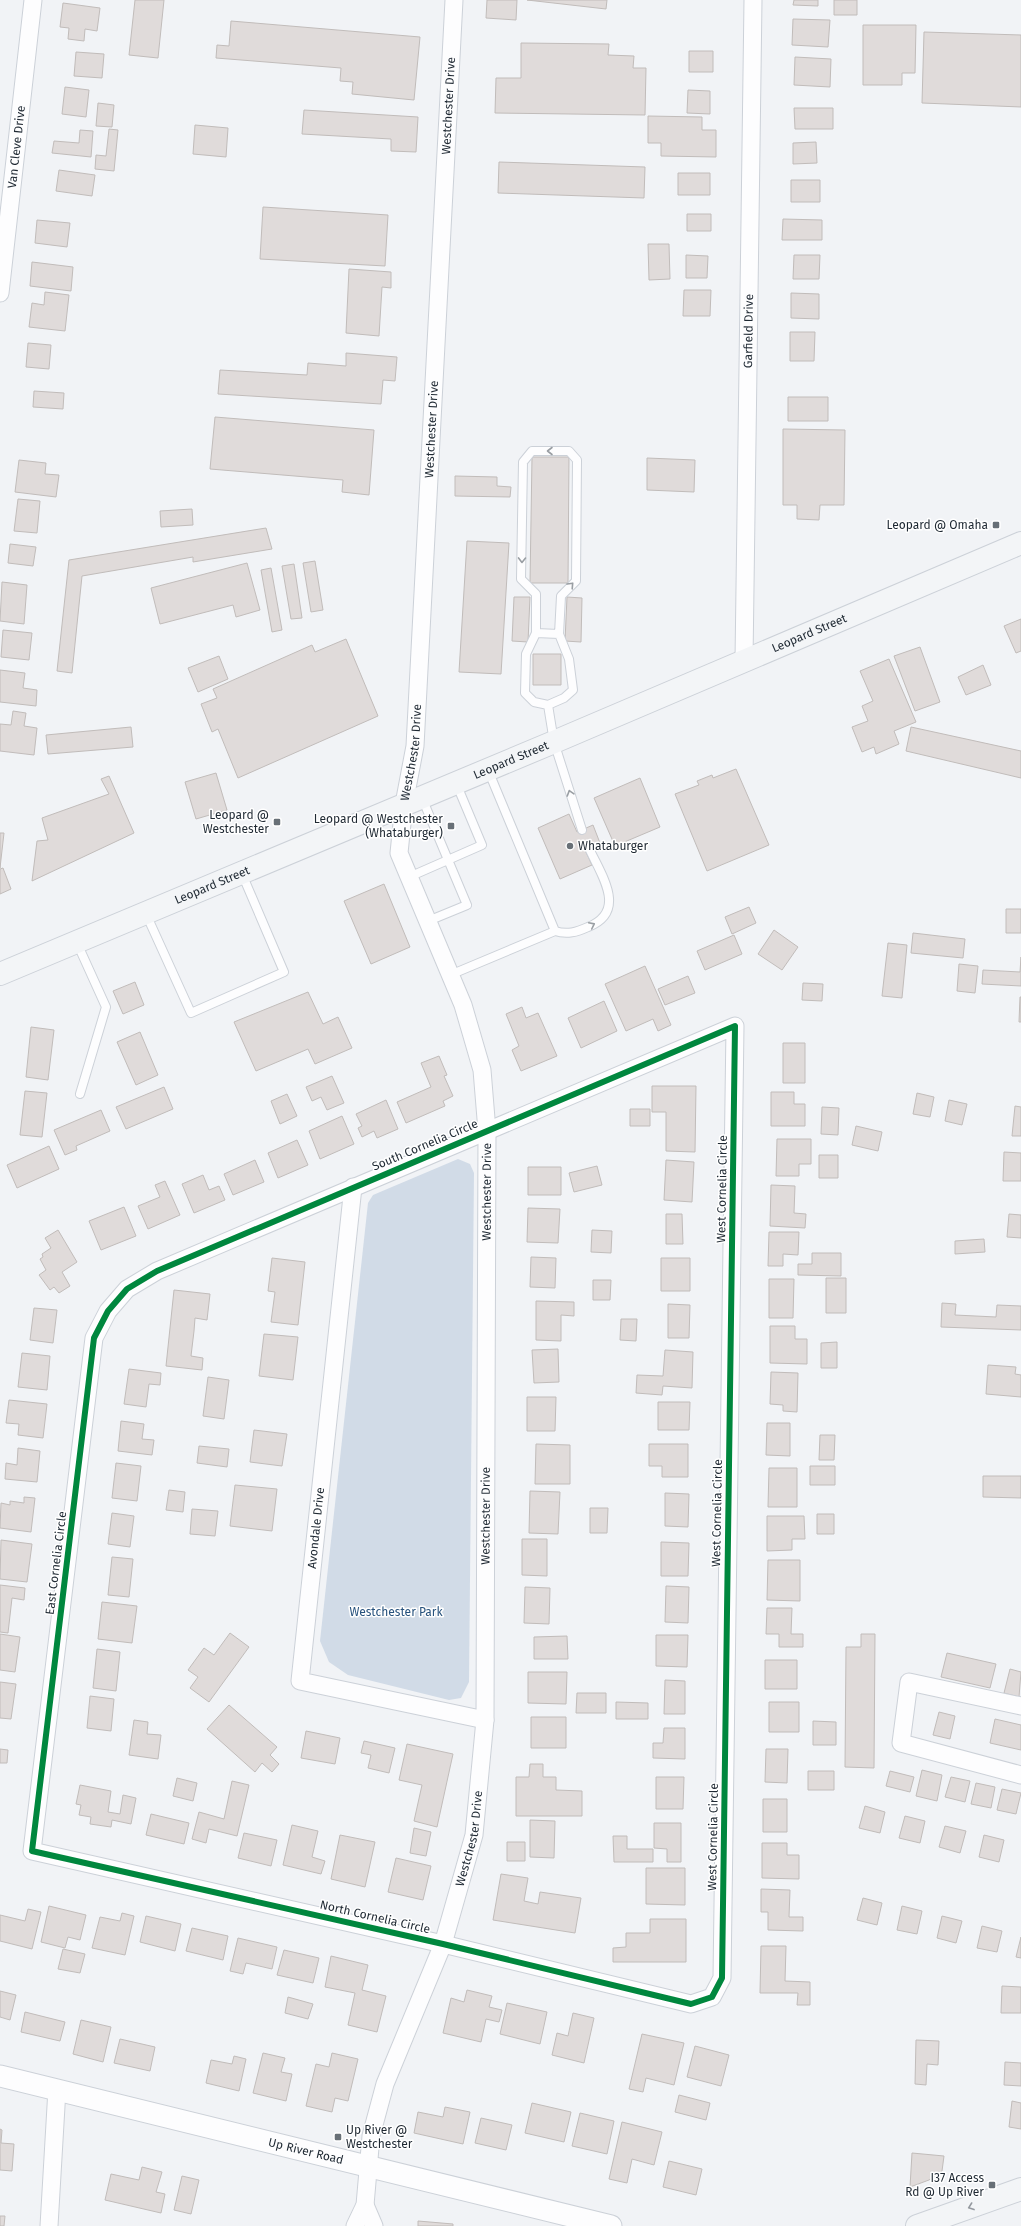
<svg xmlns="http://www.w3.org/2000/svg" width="1021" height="2226" viewBox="0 0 1021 2226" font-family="'Fira Sans',sans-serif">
  <rect width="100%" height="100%" fill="#f1f3f6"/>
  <path fill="#d1dbe7" d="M458,1159L470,1164L474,1173L469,1682L461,1698L449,1700L348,1675L329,1662L320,1641L368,1203L373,1195Z"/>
  <path fill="#e0dbda" stroke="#c1bcba" d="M135,0H164L158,58L129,55Z
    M487,0H517L516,20L486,18Z
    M527,0H607L606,9Z
    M794,0H818V6L793,5Z
    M834,0H857V15H834Z
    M63,3L100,8L97,31L85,29L84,41L68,39L69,28L60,27Z
    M793,19L830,20L828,47L792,45Z
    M231,21L420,37L414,100L352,94L353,82L340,81L341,68L216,58L217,45L229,46Z
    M863,25H916L915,73H902V85H863Z
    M924,32L1021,35V107L922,103Z
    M521,43L609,44L608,55L634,56L633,68H646L645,115L495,113L496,78H521Z
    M689,51H713V72H689Z
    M76,52L104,54L102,78L74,76Z
    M795,57L831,59L830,87L794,85Z
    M65,87L89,90L86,117L62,114Z
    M688,90L710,91V114L687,113Z
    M98,103L114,105L112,127L96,126Z
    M794,108H833V129H795Z
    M304,110L418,117L416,152L391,151V139L302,134Z
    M648,116L702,117V130H716V157L661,156V143H648Z
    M195,125L228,128L226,157L193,154Z
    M109,129L118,130L114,171L95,169L96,155L106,156Z
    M80,130L93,131L91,157L52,153L54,141L79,143Z
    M816,142L817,163L793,164V143Z
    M499,162L645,167L644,198L498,193Z
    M59,170L95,175L92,196L56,191Z
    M678,173H710V195H678Z
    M791,180H820V202H791Z
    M263,207L388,215L385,266L260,259Z
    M687,214H711V231H687Z
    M783,219L822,220V240H782Z
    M37,220L70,223L67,247L35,243Z
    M648,244H669L670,279L649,280Z
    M686,255L708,256L707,278H686Z
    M794,255H820L819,279H793Z
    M32,262L73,267L71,291L30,286Z
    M349,269L391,272V288L382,287L379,336L346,333Z
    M684,290H711L710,316H683Z
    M45,292L69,295L65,331L29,327L32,303L44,305Z
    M791,293L819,294V319L791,318Z
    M790,332H815L814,361H790Z
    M28,343L51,345L49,369L26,367Z
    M346,353L397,357L395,381L383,380L381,404L218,394L220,370L307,375L308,363L346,366Z
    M34,391L64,393L63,409L33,407Z
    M788,397H828V421H788Z
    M215,417L374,430L369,495L342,492L343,480L210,469Z
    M783,429L845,430L844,505H820L819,520L797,519V505H783Z
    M532,457H569L568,583H530Z
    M647,458L695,460L694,492L647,490Z
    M19,460L46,463L45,474L59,475L56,497L15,492Z
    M455,476L497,477V486L511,487L510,497L455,496Z
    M18,499L40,501L37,533L14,531Z
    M192,509L193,525L161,527L160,511Z
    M266,528L272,549L193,562V557L82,576L72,673L57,671L69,560Z
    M467,541L509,543L501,674L459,672Z
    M10,544L36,547L33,566L8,563Z
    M315,561L323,610L311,612L303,563Z
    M247,563L260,610L236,617L233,605L160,624L151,588Z
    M294,564L302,618L291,619L282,566Z
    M271,568L282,630L272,632L261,570Z
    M2,582L27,585L24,624L0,621Z
    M514,597H530L528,642L512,641Z
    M567,597L582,598L581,642L565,641Z
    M1021,619V651L1016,653L1004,626Z
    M3,630L32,633L29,660L1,657Z
    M346,639L378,716L238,778L218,729L212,732L201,704L217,698L213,689L312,645L315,652Z
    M920,647L940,702L915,711L894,656Z
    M533,654H561V685H533Z
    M219,656L228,679L198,692L188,668Z
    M889,659L916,722L894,731L899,744L876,754L874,747L862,752L852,727L868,721L862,706L873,701L860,671Z
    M983,665L991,685L966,695L958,677Z
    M0,670L25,673L23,688L37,690L36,706L0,702Z
    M13,711L26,713L24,726L37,728L34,755L0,751V724L11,725Z
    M131,727L133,747L48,754L46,735Z
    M911,727L1021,751V778L906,751Z
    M736,769L769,845L707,871L675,794L699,785L697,781L712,775L713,778Z
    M216,773L227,810L196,819L185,782Z
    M109,776L134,833L32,881L37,841L48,840L42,818L109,794L101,779Z
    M640,778L660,827L615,846L594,798Z
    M569,814L577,832L593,825L600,843L585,850L592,865L560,879L538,828Z
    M0,833H4L0,868Z
    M3,868L11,889L0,894V869Z
    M384,884L410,947L371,964L344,901Z
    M749,907L756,923L732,934L725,917Z
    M1006,909H1021V933H1006Z
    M774,930L798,947L782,970L758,954Z
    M913,933L965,939L963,958L911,953Z
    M734,935L742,954L705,970L697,951Z
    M888,943L907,945L902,998L882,996Z
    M1021,957V986L982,984L983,970L1020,972Z
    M959,964L978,966L975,993L957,991Z
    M645,966L671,1025L658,1031L653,1019L626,1031L605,984Z
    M688,976L695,993L665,1005L658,989Z
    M135,982L144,1005L123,1014L113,991Z
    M803,983L823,984L822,1001L802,1000Z
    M308,992L323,1024L338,1017L352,1048L315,1064L308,1049L256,1071L234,1022Z
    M1020,997H1021V1022H1019Z
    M604,1001L617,1031L581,1048L568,1018Z
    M522,1007L526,1018L538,1013L557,1056L521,1071L512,1050L519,1046L506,1014Z
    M31,1027L54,1030L48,1080L26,1077Z
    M140,1032L158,1075L136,1085L117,1042Z
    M783,1043H805V1083H783Z
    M439,1056L447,1075L444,1076L453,1096L443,1101L445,1106L406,1123L397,1102L431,1087L421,1063Z
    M332,1076L344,1103L327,1110L321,1097L312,1101L306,1087Z
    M652,1086H696L695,1152L666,1151V1112H652Z
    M164,1087L173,1109L126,1129L116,1107Z
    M25,1091L47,1093L42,1137L20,1135Z
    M771,1092H794V1104H805V1126H771Z
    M917,1093L934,1097L930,1117L913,1114Z
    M287,1094L297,1116L280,1124L271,1101Z
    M386,1100L398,1129L377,1138L374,1131L362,1137L358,1128L362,1126L356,1114Z
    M949,1100L967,1104L962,1125L945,1121Z
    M1015,1106L1021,1107V1136H1012Z
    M822,1107L839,1108L838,1135L821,1134Z
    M630,1109H650V1126H630Z
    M101,1110L110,1131L76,1146L77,1150L65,1155L54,1130Z
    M342,1116L354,1144L320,1159L309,1131Z
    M856,1126L882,1132L878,1151L852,1145Z
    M777,1139H811V1164H799V1176H776Z
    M297,1140L308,1165L278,1178L268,1153Z
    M49,1146L59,1169L17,1188L7,1165Z
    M1004,1152L1021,1153V1181H1003Z
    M819,1155H838V1178H819Z
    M255,1160L264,1182L233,1195L224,1174Z
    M666,1160L694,1162L692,1202L664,1200Z
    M597,1166L602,1185L574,1192L569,1173Z
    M528,1167H561V1195H528Z
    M203,1175L209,1190L219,1186L225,1200L194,1213L182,1184Z
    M165,1181L180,1215L148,1229L138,1206L160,1197L155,1185Z
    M771,1185L795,1186L794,1213L806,1214L805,1228L770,1226Z
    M124,1207L136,1236L101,1250L89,1221Z
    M528,1208L560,1209L558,1243L527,1242Z
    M666,1214H682L683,1244H666Z
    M1009,1214L1021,1215V1238L1007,1237Z
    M58,1230L77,1262L62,1272L70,1286L59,1293L54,1287L50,1290L39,1275L46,1270L40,1259L43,1257L42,1254L51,1248L45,1238Z
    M592,1230L612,1231L611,1253L591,1252Z
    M769,1232H799L798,1255L783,1254V1266H768Z
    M984,1239L985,1252L955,1254V1241Z
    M812,1253H841V1276L798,1275V1264H812Z
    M531,1257L556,1258L555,1288L530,1287Z
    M272,1258L305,1262L298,1325L271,1322L275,1292L268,1291Z
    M661,1258H690V1291H661Z
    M826,1278H846V1313H826Z
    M769,1279H794L793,1318H769Z
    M593,1280H611L610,1300H593Z
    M174,1290L210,1294L207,1320L195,1318L194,1331L191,1356L203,1358L202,1370L166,1366Z
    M536,1301L574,1302V1316L561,1315V1341L536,1340Z
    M942,1303L956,1304L955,1315L996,1317L997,1305L1021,1306V1330L941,1327Z
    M668,1304L690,1305L689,1338H668Z
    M34,1308L57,1310L53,1343L30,1340Z
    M621,1319H637L636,1341L620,1340Z
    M770,1326H795V1339H807V1364L770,1363Z
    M264,1334L298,1337L293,1380L259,1376Z
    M837,1342V1368H821V1343Z
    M558,1349L559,1382L534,1383L532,1350Z
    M665,1350L693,1352L692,1388L663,1386L662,1395L636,1393L637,1375L663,1376Z
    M22,1353L50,1356L47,1390L18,1387Z
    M988,1365L1016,1367L1015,1374L1021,1375V1397L986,1394Z
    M129,1369L161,1373L160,1385L149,1384L146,1407L124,1404Z
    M771,1372L798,1373L797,1412L783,1411V1405L770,1404Z
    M208,1377L229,1380L224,1419L203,1416Z
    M527,1397H556L555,1431H527Z
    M9,1400L47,1404L43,1438L18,1435L19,1424L6,1423Z
    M658,1402H690L689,1430H658Z
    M121,1421L144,1424L142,1439L154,1440L152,1455L118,1451Z
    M767,1423H790V1456L766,1455Z
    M254,1430L287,1434L282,1466L250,1462Z
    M820,1435H835L834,1460H819Z
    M536,1444L570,1445V1484H535Z
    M649,1444H688V1477H662V1466H649Z
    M199,1446L229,1449L227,1467L197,1463Z
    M18,1448L40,1451L37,1482L5,1479L6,1463L17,1465Z
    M116,1463L141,1466L137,1501L112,1498Z
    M810,1466H835V1485H810Z
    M769,1468H797V1507H768Z
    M983,1476H1021V1498L983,1497Z
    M235,1485L277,1489L272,1531L230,1526Z
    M169,1490L185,1492L183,1512L166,1510Z
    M530,1491L560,1492L558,1534L529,1533Z
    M665,1493L689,1494L688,1527L665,1526Z
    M24,1497L35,1498L31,1532L0,1528L1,1503L10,1505V1501L24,1503Z
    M590,1508H608L607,1533H590Z
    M192,1509L218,1511L215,1536L190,1534Z
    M112,1513L134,1516L130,1547L108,1544Z
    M817,1514H834V1534H817Z
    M767,1516H804L805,1539H792V1550L767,1551Z
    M522,1539H547V1576L522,1575Z
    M1,1540L32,1544L27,1582L0,1579Z
    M661,1542L689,1543L688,1576H661Z
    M112,1557L133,1559L129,1597L108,1595Z
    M768,1560H800V1601L767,1600Z
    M0,1585L25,1588L24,1600L12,1598L8,1633L0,1632Z
    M666,1586L689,1587L688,1623L665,1622Z
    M525,1587L550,1588L549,1624L524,1623Z
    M102,1602L137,1606L132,1643L98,1639Z
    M767,1608H792L791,1634H803V1647H779V1634H766Z
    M230,1633L249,1647L209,1702L190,1688L198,1677L188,1670L204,1648L214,1655Z
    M0,1634L20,1637L15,1672L0,1670Z
    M861,1634H875L874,1768L845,1767L846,1647H861Z
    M656,1635H688L687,1667L656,1666Z
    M567,1636L568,1659H534V1637Z
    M97,1649L120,1652L116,1691L93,1688Z
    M947,1653L996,1664L990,1688L941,1677Z
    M765,1660H797V1689H765Z
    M1010,1669L1021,1672L1019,1697L1004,1693Z
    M528,1672H567L566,1704L528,1703Z
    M665,1680L685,1681V1714H664Z
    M0,1682L16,1684L11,1719L0,1718Z
    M577,1693H606V1713H576Z
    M90,1696L114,1699L111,1731L87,1728Z
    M616,1702L648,1703V1719H616Z
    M769,1702H799V1732H769Z
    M229,1705L277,1747L270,1755L279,1764L272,1772L262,1763L255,1772L207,1729Z
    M939,1712L955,1716L950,1739L933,1735Z
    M531,1717H566V1748H531Z
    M995,1719L1021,1725V1750L990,1743Z
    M134,1720L148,1722L147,1734L161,1735L158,1759L129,1755Z
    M813,1721L836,1722V1745H813Z
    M664,1728H685V1759L653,1758V1743H663Z
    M306,1731L340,1738L335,1764L301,1758Z
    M364,1741L395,1748L389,1773L368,1768L371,1755L361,1753Z
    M407,1744L453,1754L437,1827L414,1821L422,1785L399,1780Z
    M0,1749L8,1750L7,1763H0Z
    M766,1749H788L787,1783L765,1782Z
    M530,1764H543V1777H556V1790L582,1791V1816H516V1777H529Z
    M922,1770L942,1775L937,1801L916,1796Z
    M808,1771H834V1790H808Z
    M890,1771L914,1777L910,1792L886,1786Z
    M656,1777H684L683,1809H656Z
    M951,1777L970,1781L965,1802L945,1797Z
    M177,1778L197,1783L193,1801L173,1796Z
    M232,1781L249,1785L237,1836L209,1829L206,1843L192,1839L199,1812L224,1819Z
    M976,1783L995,1787L991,1808L971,1804Z
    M80,1785L111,1791L108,1812L120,1814L123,1795L136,1798L131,1824L112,1820L111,1827L90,1824L91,1817L79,1815L81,1805L76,1804Z
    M1002,1789L1021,1793L1016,1814L997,1810Z
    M763,1799H787V1832H763Z
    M865,1806L885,1812L880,1833L859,1828Z
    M151,1814L189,1823L184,1844L146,1835Z
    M905,1816L925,1821L920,1843L899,1838Z
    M530,1820L555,1821L554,1858L530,1857Z
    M654,1823H681V1862H667V1849L654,1848Z
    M292,1825L318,1831L312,1857L325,1861L321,1874L283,1865Z
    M945,1826L966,1831L960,1853L939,1847Z
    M414,1828L431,1832L426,1856L410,1853Z
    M244,1833L277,1840L271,1866L238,1858Z
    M340,1835L375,1842L365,1887L331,1879Z
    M984,1835L1004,1840L999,1862L979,1857Z
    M613,1836H627V1849H653V1862H614Z
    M507,1842H525V1861H507Z
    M762,1843H787V1855H799V1879L762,1878Z
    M396,1858L431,1866L423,1900L388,1892Z
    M646,1868H685V1905L646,1904Z
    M501,1874L528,1878L524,1901L538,1904L540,1892L581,1898L575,1933L493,1920Z
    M761,1889L790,1890L789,1917H803V1931L768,1930V1912H761Z
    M863,1898L882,1903L877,1925L857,1920Z
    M49,1906L86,1915L80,1940L68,1937L65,1948L41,1942Z
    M902,1906L922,1911L917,1934L897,1930Z
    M28,1909L41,1912L32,1949L0,1941V1915L25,1921Z
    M122,1913L134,1916L125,1955L92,1948L100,1917L120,1921Z
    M146,1916L181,1924L175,1951L140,1942Z
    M942,1916L962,1921L956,1943L937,1938Z
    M650,1919H686V1962H613V1948L626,1947V1933H650Z
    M982,1926L1002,1931L997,1952L977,1948Z
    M192,1928L228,1936L223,1960L186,1951Z
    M1021,1937V1958L1016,1957Z
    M238,1938L277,1947L272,1969L246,1963L243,1974L230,1971Z
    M761,1946H786L785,1981L810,1982V2005H797L798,1993H760Z
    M63,1949L85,1954L80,1973L58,1969Z
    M284,1950L319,1958L313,1983L277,1975Z
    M331,1956L368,1965L362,1990L386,1996L377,2032L348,2025L355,1993L325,1987Z
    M1002,1986L1021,1987V2013H1001Z
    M467,1990L492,1996L489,2007L502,2010L499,2022L486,2019L481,2042L443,2033L451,1998L464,2002Z
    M0,1991L16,1995L10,2020L0,2017Z
    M288,1997L313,2004L308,2019L285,2013Z
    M507,2003L547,2012L540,2044L500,2034Z
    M25,2012L65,2022L60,2041L21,2032Z
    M573,2013L594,2018L584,2063L552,2055L557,2033L568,2036Z
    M81,2020L111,2027L103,2062L73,2054Z
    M642,2034L684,2043L674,2085L646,2078L643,2092L629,2089Z
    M120,2039L155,2047L150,2071L114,2063Z
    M916,2040L939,2041L938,2065L927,2064L926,2085L915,2084Z
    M695,2046L729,2055L721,2086L687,2077Z
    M263,2053L285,2058L281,2072L292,2074L286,2101L253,2093Z
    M332,2053L358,2059L348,2101L335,2098L332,2112L306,2106L316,2064L329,2067Z
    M234,2056L246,2059L239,2091L206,2083L211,2060L232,2064Z
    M1005,2062L1021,2063V2086L1004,2085Z
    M679,2095L710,2103L706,2120L675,2112Z
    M1012,2101L1021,2103V2129L1009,2127Z
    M532,2103L571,2112L564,2142L525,2133Z
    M445,2107L470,2112L463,2144L414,2133L418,2112L443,2117Z
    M580,2113L614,2121L607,2154L572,2146Z
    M481,2118L512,2125L506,2150L475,2143Z
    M622,2122L662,2132L654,2165L632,2159L627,2183L609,2179Z
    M0,2129L2,2130L1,2143L14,2144L12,2171L0,2170Z
    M912,2153L944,2156L942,2171L929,2180L910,2187Z
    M669,2161L702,2169L696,2195L663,2187Z
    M142,2167L162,2172L156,2192L165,2194L161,2213L105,2200L111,2174L139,2180Z
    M182,2176L199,2180L191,2214L174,2210Z
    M0,2216H5L4,2226H0Z
    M418,2221L453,2224V2226H418Z"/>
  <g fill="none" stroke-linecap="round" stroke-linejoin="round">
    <defs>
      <path id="service" d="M536,633V594L521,579L523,462L532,451H569L577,460L576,581L561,596L559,634
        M548,705L534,702L525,693L526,654L536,633L559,634L569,659L573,690L564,698L548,705L554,742L582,830
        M422,798L467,905L428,921
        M409,877L482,845L456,783
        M146,914L191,1013L284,972L242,874
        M555,931C567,935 577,932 588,927C628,911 601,875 589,848
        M77,943L106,1007L80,1094
        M450,975L555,931L488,770"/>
      <g id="minor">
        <path id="s1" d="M0,293L33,0"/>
        <path id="s2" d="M744,661L753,0"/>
        <path d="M735,1026L722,1978L712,1997L691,2004L443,1944L32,1851L94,1338L108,1311L127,1289L157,1271Z"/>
        <path d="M353,1187L300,1681L485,1720"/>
        <path d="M1021,1706L909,1682L901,1743L1021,1775"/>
        <path d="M365,2205L374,2226"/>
        <path d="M49,2226L57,2089"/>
        <path id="s3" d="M355,2226L365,2205L371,2136L385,2084L443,1944L474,1835L485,1720L487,1131L482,1070L463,1005L399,853L404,804L415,746L454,0"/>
      </g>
      <g id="tertiary">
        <path id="s4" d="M0,2076L611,2226"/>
      </g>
      <g id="secondary">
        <path id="s5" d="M0,974L554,742L1021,543"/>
        <path d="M917,2226L1021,2189"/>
      </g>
    </defs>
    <use href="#service" stroke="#ccd1d8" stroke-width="10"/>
    <use href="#minor" stroke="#ccd1d8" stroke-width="19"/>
    <use href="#tertiary" stroke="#ccd1d8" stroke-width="23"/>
    <use href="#secondary" stroke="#ccd1d8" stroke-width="24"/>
    <use href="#service" stroke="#fdfdfe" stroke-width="8"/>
    <use href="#minor" stroke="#fdfdfe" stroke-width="17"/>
    <use href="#tertiary" stroke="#fdfdfe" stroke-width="21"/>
    <use href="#secondary" stroke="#f3f5f7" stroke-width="22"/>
    <defs>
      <path id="cycleway" d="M735,1026L722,1978L712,1997L691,2004L443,1944L32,1851L94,1338L108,1311L127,1289L157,1271Z"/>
    </defs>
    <use href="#cycleway" stroke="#fff" stroke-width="8"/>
    <use href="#cycleway" stroke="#00873e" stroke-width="6"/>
  </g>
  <defs><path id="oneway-chevron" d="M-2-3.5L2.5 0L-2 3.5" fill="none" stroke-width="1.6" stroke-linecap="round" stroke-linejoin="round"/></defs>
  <g stroke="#999ea3">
    <use href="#oneway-chevron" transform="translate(550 451) rotate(-180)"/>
    <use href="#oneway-chevron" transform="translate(522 560) rotate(91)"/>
    <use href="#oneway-chevron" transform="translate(571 585) rotate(-47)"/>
    <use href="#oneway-chevron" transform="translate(570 793) rotate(-107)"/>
    <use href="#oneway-chevron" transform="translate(592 925) rotate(-26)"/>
  </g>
  <use stroke="#94999f" href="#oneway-chevron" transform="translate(971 2207) rotate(160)"/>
  <g fill="#687077" stroke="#fff" stroke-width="1.5">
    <rect x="992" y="521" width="8" height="8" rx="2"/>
    <rect x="273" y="818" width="8" height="8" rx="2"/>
    <rect x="447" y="822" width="8" height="8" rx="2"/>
    <circle cx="570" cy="846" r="4"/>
    <rect x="334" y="2133" width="8" height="8" rx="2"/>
    <rect x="988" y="2181" width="8" height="8" rx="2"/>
  </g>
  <g text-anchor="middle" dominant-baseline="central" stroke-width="3" stroke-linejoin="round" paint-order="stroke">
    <g font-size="12" fill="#1f2933" stroke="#fff">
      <text stroke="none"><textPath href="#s3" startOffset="2159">Westchester Drive</textPath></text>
      <text stroke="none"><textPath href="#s1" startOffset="147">Van Cleve Drive</textPath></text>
      <text stroke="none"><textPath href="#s2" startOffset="330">Garfield Drive</textPath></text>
      <text stroke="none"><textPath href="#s3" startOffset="1835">Westchester Drive</textPath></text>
      <text stroke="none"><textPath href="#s5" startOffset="878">Leopard Street</textPath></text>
      <text stroke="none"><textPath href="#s3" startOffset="1511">Westchester Drive</textPath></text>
      <text stroke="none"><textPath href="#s5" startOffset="554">Leopard Street</textPath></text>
      <text stroke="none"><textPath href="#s5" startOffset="230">Leopard Street</textPath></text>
      <text transform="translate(425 1145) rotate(-23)">South Cornelia Circle</text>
      <text transform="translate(722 1189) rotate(-89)">West Cornelia Circle</text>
      <text stroke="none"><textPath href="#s3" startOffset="1055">Westchester Drive</textPath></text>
      <text transform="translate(717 1513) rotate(-89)">West Cornelia Circle</text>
      <text stroke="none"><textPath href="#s3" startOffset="731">Westchester Drive</textPath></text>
      <text transform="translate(316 1528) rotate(-84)">Avondale Drive</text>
      <text transform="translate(56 1563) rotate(-83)">East Cornelia Circle</text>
      <text transform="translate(713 1837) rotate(-89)">West Cornelia Circle</text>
      <text stroke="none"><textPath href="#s3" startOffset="407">Westchester Drive</textPath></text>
      <text transform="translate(375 1917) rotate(13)">North Cornelia Circle</text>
      <text stroke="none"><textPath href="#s4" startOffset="315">Up River Road</textPath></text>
    </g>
    <g font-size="12" fill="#1f2933" stroke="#fff" text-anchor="end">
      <text x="988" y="525">Leopard @ Omaha</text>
      <text x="269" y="815">Leopard @<tspan x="269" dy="14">Westchester</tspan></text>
      <text x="443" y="819">Leopard @ Westchester<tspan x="443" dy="14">(Whataburger)</tspan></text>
      <text x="578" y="846" text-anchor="start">Whataburger</text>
      <text x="346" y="2130" text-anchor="start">Up River @<tspan x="346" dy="14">Westchester</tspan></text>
      <text x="984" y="2178">I37 Access<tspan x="984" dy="14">Rd @ Up River</tspan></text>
    </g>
    <g font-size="12" fill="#27527d" stroke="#fff">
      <text x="396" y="1612">Westchester Park</text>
    </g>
  </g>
</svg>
